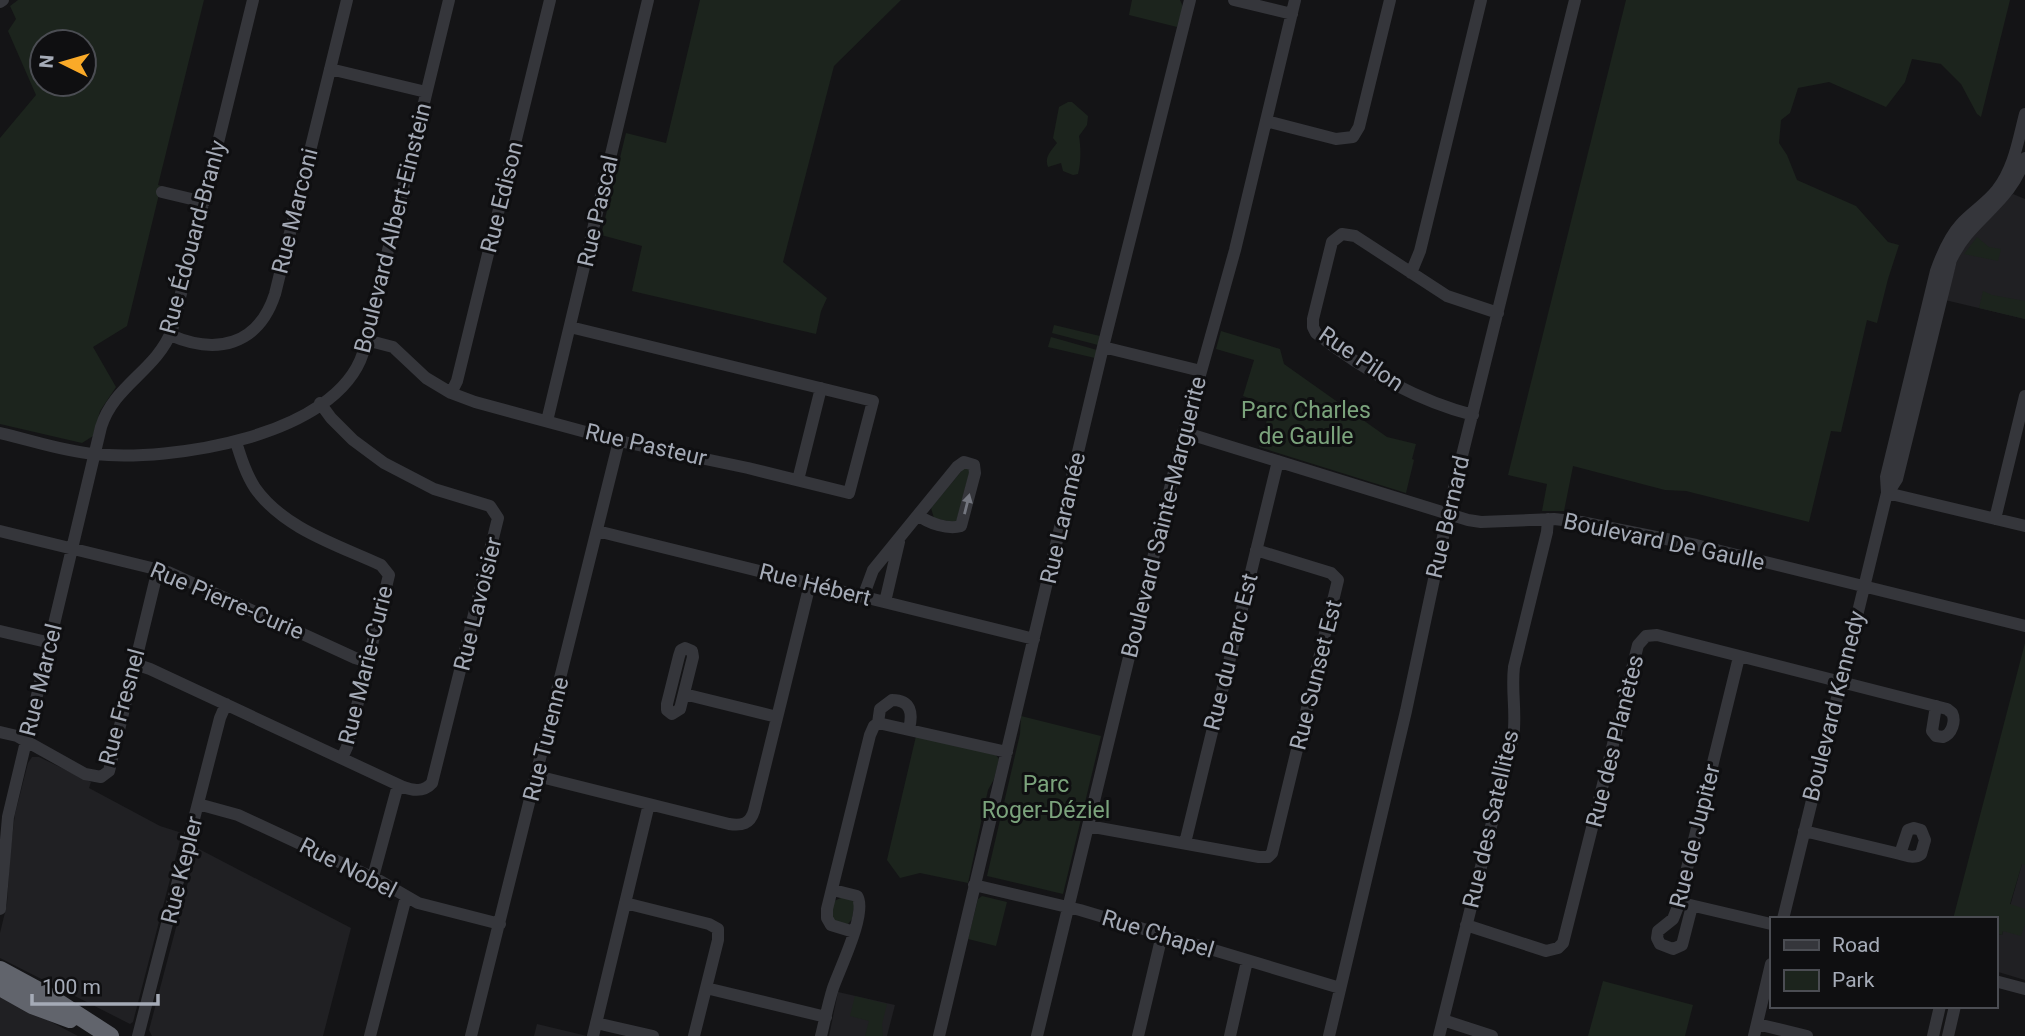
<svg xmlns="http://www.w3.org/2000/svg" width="2025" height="1036" viewBox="0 0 2025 1036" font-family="Roboto,sans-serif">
  <rect width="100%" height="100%" fill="#141416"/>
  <path fill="#202023" d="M2013,194L2025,199V319L1945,300L1959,255L1977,231Z
    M39,757L91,782L89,788L160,826L182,833L133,1022L130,1024L0,958V933L7,904L10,854L15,814L28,763L32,757Z
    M197,848L351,928L323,1036H152L149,1030Z
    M2025,853V980L1995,971V933L2002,935Z
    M838,992L895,1005L887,1036H829Z
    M0,995L78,1036H0Z
    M537,1024L587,1036H534Z"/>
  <path fill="#1c241d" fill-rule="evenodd" d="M18,0H204L158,185L161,186L127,326L93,347L116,387L100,411L93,436L82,443L0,424V138L36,95L8,31L16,19L10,6ZM42,42H84V84H42Z
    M700,0H901L834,66L783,262L827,298L821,311L816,334L632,291L642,246L601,235L626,133L666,143Z
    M1132,0H1180L1183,7L1177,27L1129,15Z
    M1626,0H2010L1981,117L1977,114L1961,84L1941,64L1912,59L1905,82L1886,107L1829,82L1798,88L1790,113L1781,120L1779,143L1787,155L1797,180L1856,206L1888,242L1899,245L1888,279L1877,323L1867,320L1841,432L1831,431L1809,522L1686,491L1665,490L1573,466L1564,511H1542L1547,484L1508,475Z
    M1068,102H1072L1088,116L1087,125L1079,136C1081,148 1081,163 1078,174L1073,175L1063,171L1061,163L1048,167C1044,157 1051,151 1057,143L1053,138L1059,107Z
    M1977,237L1989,247L2001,249L1998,261L1964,254Z
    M1983,291L1992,295L2025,301V319L1979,308Z
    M1054,325L1100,336L1098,345L1052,333Z
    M1221,331L1280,349L1284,364L1387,437L1416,444L1412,459L1414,460L1406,493L1259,447L1271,406L1243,396L1254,360L1216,349Z
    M1051,337L1097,350L1095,358L1048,347Z
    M964,468L970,470L956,523L934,518L931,508Z
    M2025,643V865L2022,864L2010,904L2025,909V924L2021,936L2003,931L2002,935L1995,933V919H1953Z
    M1021,716L1101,736L1063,894L987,876L1020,734Z
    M916,736L996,755L999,759L994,779L988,790L968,883L920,873L900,878L887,860Z
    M982,896L1007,902L996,946L968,939L978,899Z
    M843,897L855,902L852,919L848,924L835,923L831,914L834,901Z
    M1603,981L1693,1005L1685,1036H1588Z
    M855,996L887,1004L882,1024L883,1036H865L869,1021L850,1016Z"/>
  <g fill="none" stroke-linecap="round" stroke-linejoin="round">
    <path stroke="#35363b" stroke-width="12" d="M1234,0L1292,14
      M0,2L3,0
      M330,69L426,92
      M1266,121L1336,139L1353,137L1359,127L1390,0
      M162,192L204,202
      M1411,273L1420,251L1481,0
      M170,335C216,355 258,346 275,294L347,0
      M366,340L393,347L426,378L451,393L475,402L619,441L748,468L849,493L873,401L570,327
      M1103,347L1201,371
      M451,393L457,381L550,0
      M1473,415C1415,400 1362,369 1316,333L1313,327V319L1332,242L1342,234L1355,236L1447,296L1498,313
      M547,421L648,0
      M1183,432L1468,520L1481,522L1554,519L1581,522L1696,545L2025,626
      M0,433C31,440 62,451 94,454C170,462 336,437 363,353L449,0
      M236,442C241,458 246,474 255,488C284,529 338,545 381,565L389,575L347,747L342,758
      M798,480L821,388
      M1887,493L2025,526
      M1888,493L1897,479L1951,260C1970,218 2010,205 2025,158
      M1995,519L2025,396
      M0,531L168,572L355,658L368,662
      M597,531L1034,639
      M863,597L873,570L957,467L964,462L974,465L975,473L961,526C948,530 928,523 918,515
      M885,602L899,542
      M0,631L51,643
      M685,648L692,651L693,657L680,709L672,714L667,710V704L679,656L681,650Z
      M135,664L150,669L403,787C414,791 424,792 432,783L498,518L490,506L434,489L384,463L353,440L331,418L320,403
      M684,694L777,717
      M878,723L1007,752
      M0,732L17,736L85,774L101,777L109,771L158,569
      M537,776L729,824C742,826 750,824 754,811L810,584
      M198,804L238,815L380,881L418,903L500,924
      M1088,826L1259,857H1268L1272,853L1338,580L1331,573L1256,550
      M1804,831L1900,854C1908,856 1914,859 1921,854L1925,840L1921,830L1914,828L1908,830L1900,854
      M1185,843L1278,461
      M373,877L398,785
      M974,885L1080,910L1340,988
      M625,903L709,924L718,929V940L694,1036
      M1686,904L1771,924
      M1692,906L1682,945L1673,949L1660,944L1657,938L1658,931L1673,919L1677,909L1739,657
      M0,909L8,817L101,427C114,385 156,371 172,330L253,0
      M1783,919L1887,493L1886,477L1936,271C1942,254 1949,237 1961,224C1972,212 1987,203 1997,190C2014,168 2018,141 2025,114
      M1466,925L1546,951L1558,948L1563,943L1638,645L1646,636L1657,635L1947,709L1952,713C1956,721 1952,734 1943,737L1936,736L1932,731L1936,706
      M854,932L831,925L827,918V909L870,735L874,726L878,723L880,709L892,700C911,700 913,713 909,729
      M1995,981L2025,989
      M706,988L826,1017
      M1443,1020L1492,1036
      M596,1023L653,1036
      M1757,1024L1807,1036
      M138,1036L220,718L226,704
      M370,1036L406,897
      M471,1036L619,441
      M593,1036L649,804
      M821,1036C825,1020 828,1004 833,988C839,970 868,912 857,896L833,890
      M939,1036L1103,347L1190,0
      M1037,1036L1181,443L1235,250L1295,0
      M1138,1036L1162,935
      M1230,1036L1247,961
      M1329,1036L1406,711L1450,504L1575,0
      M1439,1036L1513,738C1517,714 1511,691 1514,667L1547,532L1548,519
      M1754,1036L1771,964
      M1933,1036L1940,1006
      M1948,1036L1955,1006"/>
    <path stroke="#61646c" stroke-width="18" d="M0,970L48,996L110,1036
      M0,987L32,1005L70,1019"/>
  </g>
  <defs><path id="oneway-solid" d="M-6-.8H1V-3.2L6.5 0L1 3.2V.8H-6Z" transform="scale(1.75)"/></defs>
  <use fill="#73767f" href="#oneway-solid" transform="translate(967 504) rotate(-76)"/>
  <g text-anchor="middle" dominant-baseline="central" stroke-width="6" stroke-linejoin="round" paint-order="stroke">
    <g font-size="23" fill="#a5abb7" stroke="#0f0f11">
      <text transform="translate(502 197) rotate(-76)">Rue Edison</text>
      <text transform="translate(295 211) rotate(-76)">Rue Marconi</text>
      <text transform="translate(598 211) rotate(-77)">Rue Pascal</text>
      <text transform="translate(393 228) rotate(-76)">Boulevard Albert-Einstein</text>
      <text transform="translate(193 237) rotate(-75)">Rue Édouard-Branly</text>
      <text transform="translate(1361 359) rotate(34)">Rue Pilon</text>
      <text transform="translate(646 445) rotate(13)">Rue Pasteur</text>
      <text transform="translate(1164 517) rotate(-76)">Boulevard Sainte-Marguerite</text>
      <text transform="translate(1448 517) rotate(-77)">Rue Bernard</text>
      <text transform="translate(1063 518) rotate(-77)">Rue Laramée</text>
      <text transform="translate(1664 542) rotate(12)">Boulevard De Gaulle</text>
      <text transform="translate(815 585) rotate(14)">Rue Hébert</text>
      <text transform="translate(227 601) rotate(23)">Rue Pierre-Curie</text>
      <text transform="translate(478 604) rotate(-76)">Rue Lavoisier</text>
      <text transform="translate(1231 652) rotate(-76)">Rue du Parc Est</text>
      <text transform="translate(366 665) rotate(-76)">Rue Marie-Curie</text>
      <text transform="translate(1316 675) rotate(-76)">Rue Sunset Est</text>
      <text transform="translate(41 680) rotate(-76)">Rue Marcel</text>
      <text transform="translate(1834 706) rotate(-76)">Boulevard Kennedy</text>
      <text transform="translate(122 707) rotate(-75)">Rue Fresnel</text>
      <text transform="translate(546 739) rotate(-76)">Rue Turenne</text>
      <text transform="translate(1615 741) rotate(-76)">Rue des Planètes</text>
      <text transform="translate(1491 819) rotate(-77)">Rue des Satellites</text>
      <text transform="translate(1695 836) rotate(-76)">Rue de Jupiter</text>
      <text transform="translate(348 868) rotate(27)">Rue Nobel</text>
      <text transform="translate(182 870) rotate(-76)">Rue Kepler</text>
      <text transform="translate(1158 934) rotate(17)">Rue Chapel</text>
    </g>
    <g font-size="23" fill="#7ba37c" stroke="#0f0f11">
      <text x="1306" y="410">Parc Charles<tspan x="1306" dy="26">de Gaulle</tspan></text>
      <text x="1046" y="784">Parc<tspan x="1046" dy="26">Roger-Déziel</tspan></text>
    </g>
  </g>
  <rect x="1770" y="917" width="228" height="91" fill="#0f0f11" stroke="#4b4d53" stroke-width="2"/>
  <rect x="1784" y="940" width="35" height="10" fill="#35363b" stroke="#4b4d53" stroke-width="2"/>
  <text x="1832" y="952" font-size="21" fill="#a5abb7">Road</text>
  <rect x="1784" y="970" width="35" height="21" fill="#1c241d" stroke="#4b4d53" stroke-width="2"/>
  <text x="1832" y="987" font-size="21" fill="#a5abb7">Park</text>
  <g transform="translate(63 63) rotate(275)"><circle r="33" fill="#0f0f11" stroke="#4b4d53" stroke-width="2"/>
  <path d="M0-5L12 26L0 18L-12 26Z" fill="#faaa28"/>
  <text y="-10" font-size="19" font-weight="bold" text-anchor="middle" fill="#a5abb7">N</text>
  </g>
  <path d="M32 994v10h126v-10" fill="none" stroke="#a5abb7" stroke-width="3.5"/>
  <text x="42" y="994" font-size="21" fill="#a5abb7" stroke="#0f0f11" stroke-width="5" paint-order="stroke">100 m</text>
</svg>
